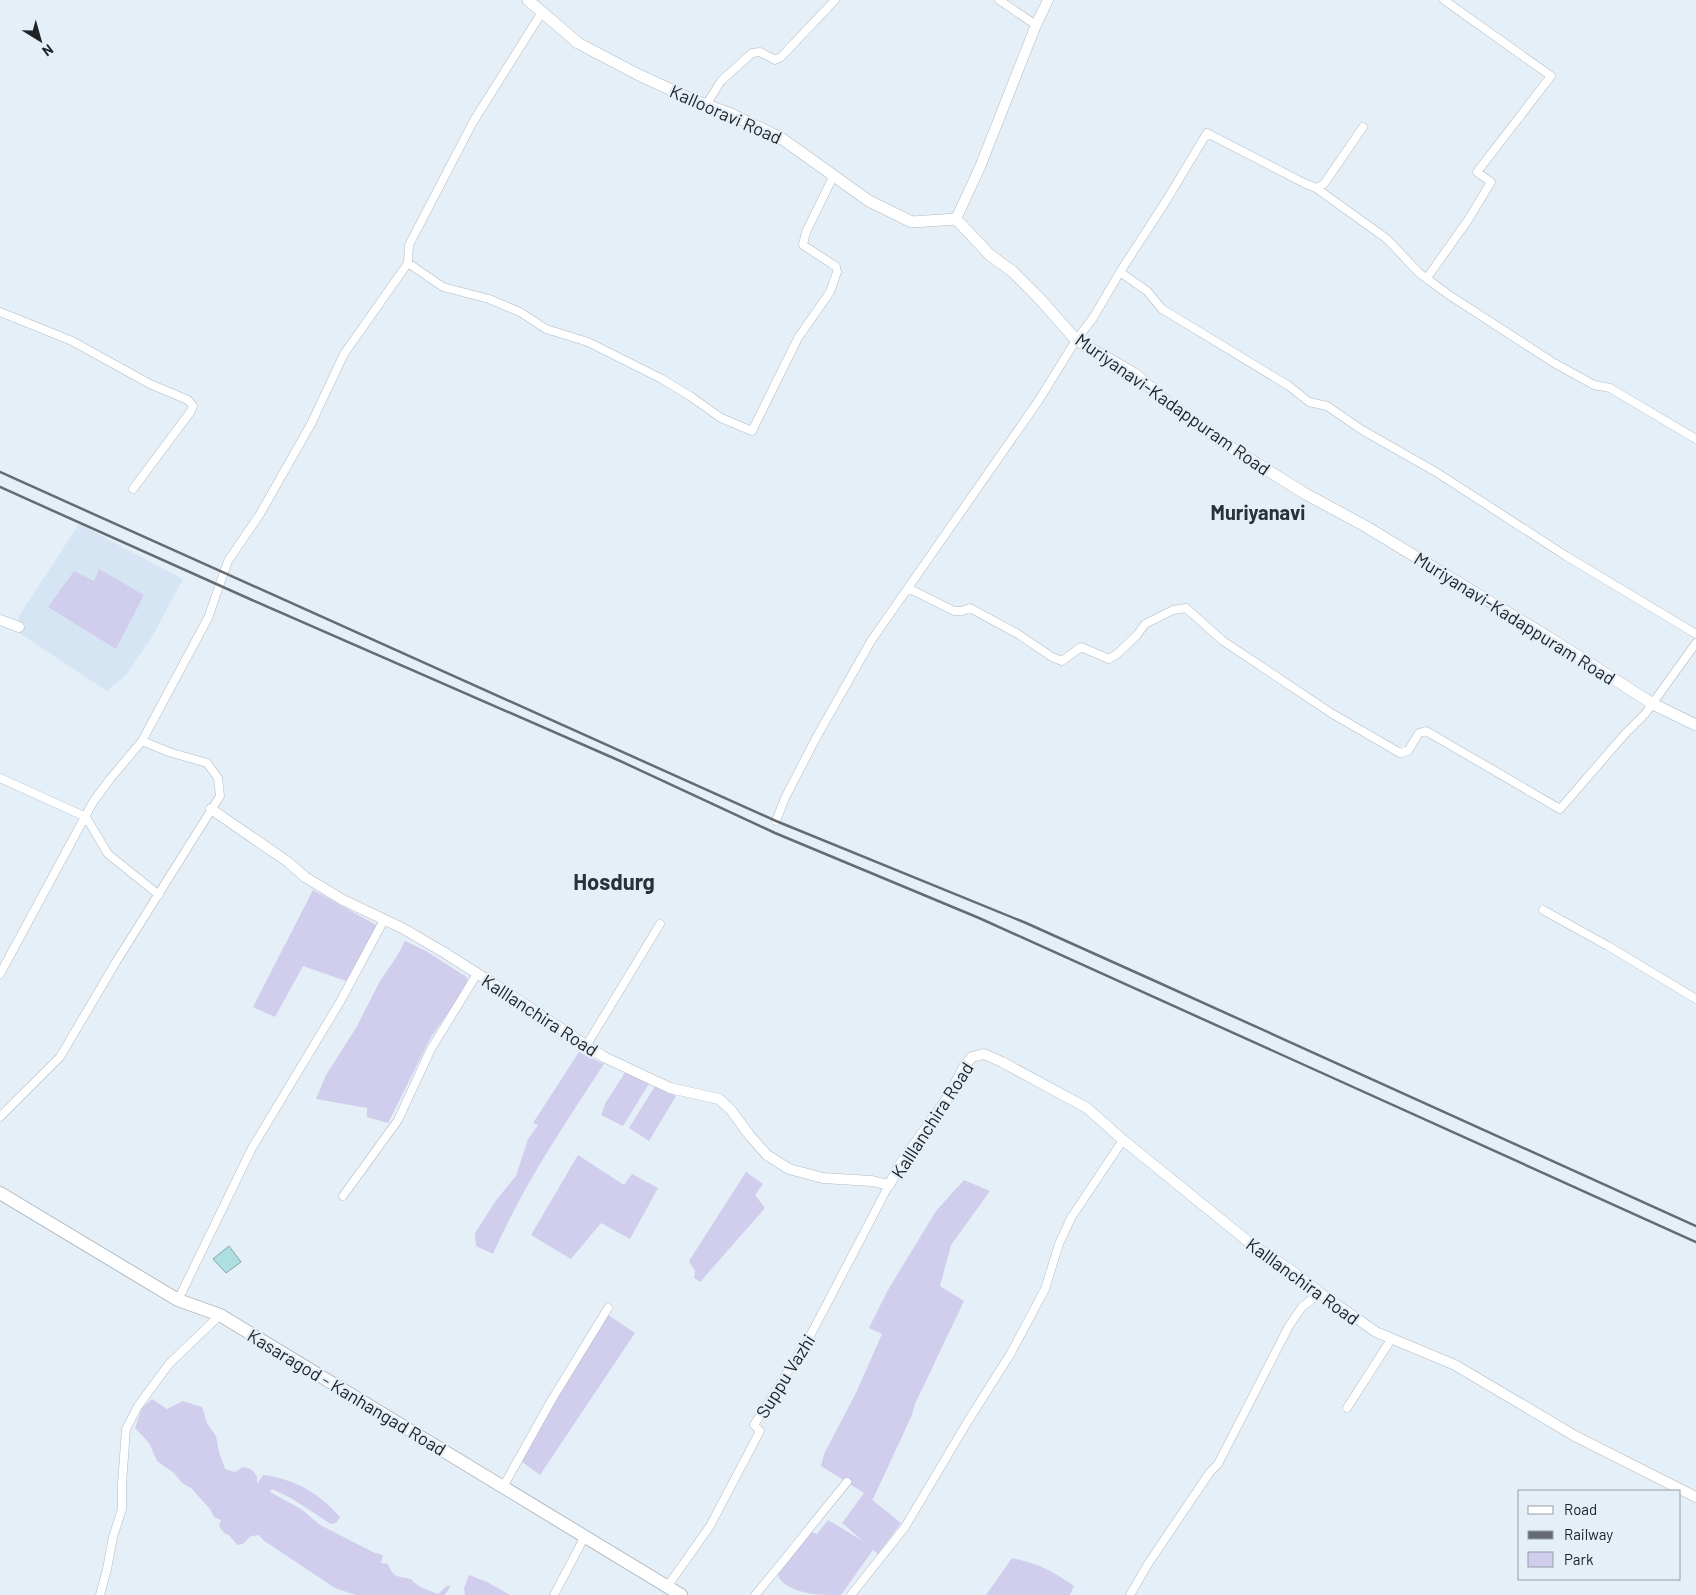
<svg xmlns="http://www.w3.org/2000/svg" width="1696" height="1595" viewBox="0 0 1696 1595" font-family="Barlow,sans-serif">
  <rect width="100%" height="100%" fill="#e5eff8"/>
  <path fill="#d5e5f4" d="M79,524L183,579L152,637L126,675L107,691L18,632L19,616Z"/>
  <path fill="#d1cded" d="M99,569L144,595L116,649L48,607L74,571L94,581Z
    M313,890L378,926L346,981L303,966L275,1017L253,1007Z
    M405,941L426,951L468,978L462,993L431,1037L388,1123L367,1117V1108L316,1099L326,1075L356,1028L380,981L397,956Z
    M579,1052L604,1064C564,1125 522,1187 493,1254L476,1246L475,1233L497,1199L516,1176L528,1139L538,1125L533,1123Z
    M626,1071L650,1082L623,1126L601,1115L606,1102Z
    M655,1086L676,1096L649,1141L629,1128Z
    M578,1155L624,1185L632,1174L658,1188L630,1239L601,1223L571,1259L531,1235Z
    M746,1172L763,1184L755,1195L765,1208L700,1282L694,1278L695,1271L689,1261Z
    M964,1180L990,1191L951,1245L940,1286L964,1301L915,1404L912,1415L873,1499L870,1498L901,1523L878,1554L873,1550L841,1595C819,1595 804,1595 786,1585C781,1581 778,1578 778,1571L811,1532L817,1534L828,1520L863,1541L842,1523L864,1493L821,1466L824,1454L856,1393L882,1334L869,1328L888,1290L936,1211Z
    M607,1314L635,1333L540,1475L521,1461L548,1410Z
    M152,1399L167,1409L183,1401L202,1407L207,1423L216,1436L219,1452L225,1469L235,1472L243,1467L251,1469L257,1476V1484L263,1475C295,1479 319,1493 340,1517L336,1523L331,1524L291,1498L272,1489L270,1492L301,1509L320,1525L375,1553L383,1555L381,1563L388,1564C393,1578 398,1576 411,1579C417,1587 428,1590 438,1594L448,1585L450,1587L445,1595H356L335,1588L263,1540L259,1535L251,1536L243,1544L237,1545L229,1535L224,1533L219,1526L221,1520L214,1517L210,1509L191,1488L182,1483L174,1473L157,1461L149,1443L135,1428L142,1408Z
    M1012,1558C1040,1564 1051,1570 1074,1586L1070,1595H986Z
    M469,1575L487,1582L510,1595H465L464,1588Z"/>
  <path fill="#addee2" stroke="#83a6aa" d="M229,1246L241,1262L226,1273L213,1259Z"/>
  <g fill="none" stroke-linecap="round" stroke-linejoin="round">
    <defs>
      <path id="minor" d="M999,0L1036,25
        M706,105L721,81L752,53L760,52L775,60L781,57L835,0
        M1316,188L1387,239L1419,273L1449,295L1554,363L1594,385L1610,388L1696,439
        M408,263L409,245L473,122L542,12
        M1120,272L1166,201L1207,133L1304,183L1316,188L1324,184L1363,127
        M1427,278L1468,220L1491,182L1477,172L1551,76L1444,0
        M0,312L72,341L150,384L188,400L193,406L191,411L133,489
        M908,588L954,611H962L970,608L1018,634L1052,657L1062,661L1081,647L1109,659L1117,654L1137,635L1145,624L1173,610L1186,608L1223,641L1331,713L1400,753L1408,751L1419,733L1426,731L1560,809L1624,735L1645,714L1696,643
        M0,778L86,817L108,854L159,895
        M776,821L785,798L816,738L871,641L1039,400L1076,340L1093,318L1120,272L1147,291L1162,309L1289,386L1309,402L1327,406L1362,430L1436,472L1566,556L1696,634
        M1543,910L1608,946L1696,999
        M0,974L93,802L110,779L142,741
        M586,1046L660,924
        M0,1117L60,1057L116,962L220,796L218,778L207,763L169,752L142,741L208,618L228,561L260,514L311,424L344,354L408,263L443,287L489,299L520,312L546,329L588,342L662,379L690,396L721,418L752,431L798,338L830,292L837,272L836,267L832,264L803,245L806,232L834,175
        M343,1196L398,1120L431,1049L477,974
        M178,1300L252,1148L340,1002L384,920
        M1347,1408L1392,1338
        M503,1487L551,1401L608,1308
        M667,1587L710,1526L760,1431L754,1425L809,1338L889,1185
        M100,1595L107,1569L113,1537L122,1509V1484L126,1429L138,1406L169,1364L220,1315
        M554,1595L585,1536
        M755,1595C787,1558 816,1519 847,1482
        M851,1595L905,1527L968,1421L1011,1353L1045,1289L1059,1244L1071,1218L1123,1140
        M1130,1595L1148,1564L1210,1472L1218,1464L1289,1326L1302,1307L1320,1293"/>
      <path id="tertiary" d="M956,219L980,167L1036,25L1048,0
        M0,620L19,627
        M211,809L288,862L305,877L343,900L402,928L445,953L500,988L604,1057L670,1088L719,1099L731,1110L750,1136L767,1155L789,1169L823,1178L872,1181L889,1185L900,1165L949,1096L965,1065L972,1057L984,1054L1002,1062L1087,1108L1123,1140L1250,1243L1295,1273L1320,1293L1376,1332L1455,1365L1575,1436L1696,1497"/>
      <path id="secondary" d="M528,0L578,43L637,74L693,100L731,114L781,138L869,201L912,222L956,219L990,255L1012,271L1040,299L1076,340L1135,374L1167,402L1219,440L1304,493L1365,526L1548,637L1653,704L1696,725"/>
      <path id="primary" d="M0,1193L178,1300L220,1315L681,1595"/>
    </defs>
    <use href="#minor" stroke="#b1bbc4" stroke-width="9"/>
    <use href="#tertiary" stroke="#b1bbc4" stroke-width="11"/>
    <use href="#secondary" stroke="#b1bbc4" stroke-width="12"/>
    <use href="#primary" stroke="#b1bbc4" stroke-width="14"/>
    <use href="#minor" stroke="#fff" stroke-width="8"/>
    <use href="#tertiary" stroke="#fff" stroke-width="10"/>
    <use href="#secondary" stroke="#fff" stroke-width="11"/>
    <use href="#primary" stroke="#fff" stroke-width="12"/>
    <path stroke="#656b70" stroke-width="2.5" d="M0,472L776,821L1026,923L1155,981L1696,1226
      M0,487L252,600L618,760L775,833L979,918L1696,1242"/>
  </g>
  <g text-anchor="middle" dominant-baseline="central" stroke-width="4.5" stroke-linejoin="round" paint-order="stroke">
    <g font-size="18" fill="#202427" stroke="#e5eff8">
      <text transform="translate(726 114) rotate(24)">Kallooravi Road</text>
      <text transform="translate(1173 404) rotate(35)">Muriyanavi-Kadappuram Road</text>
      <text transform="translate(1515 618) rotate(32)">Muriyanavi-Kadappuram Road</text>
      <text transform="translate(540 1015) rotate(33)">Kalllanchira Road</text>
      <text transform="translate(932 1120) rotate(-57)">Kalllanchira Road</text>
      <text transform="translate(1303 1281) rotate(36)">Kalllanchira Road</text>
      <text transform="translate(785 1376) rotate(-58)">Suppu Vazhi</text>
      <text transform="translate(347 1392) rotate(31)">Kasaragod - Kanhangad Road</text>
    </g>
    <g font-size="20" font-weight="bold" fill="#2a3239" stroke="#e5eff8">
      <text x="1258" y="512">Muriyanavi</text>
    </g>
    <g font-size="22" font-weight="bold" fill="#2a3239" stroke="#e5eff8">
      <text x="614" y="881">Hosdurg</text>
    </g>
  </g>
  <rect x="1518" y="1490" width="162" height="90" fill="#e5eff8" stroke="#969ea4"/>
  <rect x="1528" y="1506" width="25" height="8" fill="#ffffff" stroke="#969ea4"/>
  <text x="1564" y="1515" font-size="15" fill="#202427">Road</text>
  <rect x="1528" y="1531" width="25" height="8" fill="#656b70" stroke="#969ea4"/>
  <text x="1564" y="1540" font-size="15" fill="#202427">Railway</text>
  <rect x="1528" y="1552" width="25" height="15" fill="#d1cded" stroke="#969ea4"/>
  <text x="1564" y="1565" font-size="15" fill="#202427">Park</text>
  <g transform="translate(40 40) rotate(143)" stroke="#e5eff8" stroke-width="4" paint-order="stroke">
  <path d="M0-4L9 19L0 12L-9 19Z" fill="#202427"/>
  <text y="-8" font-size="14" font-weight="bold" text-anchor="middle" fill="#202427">N</text>
  </g>
</svg>
